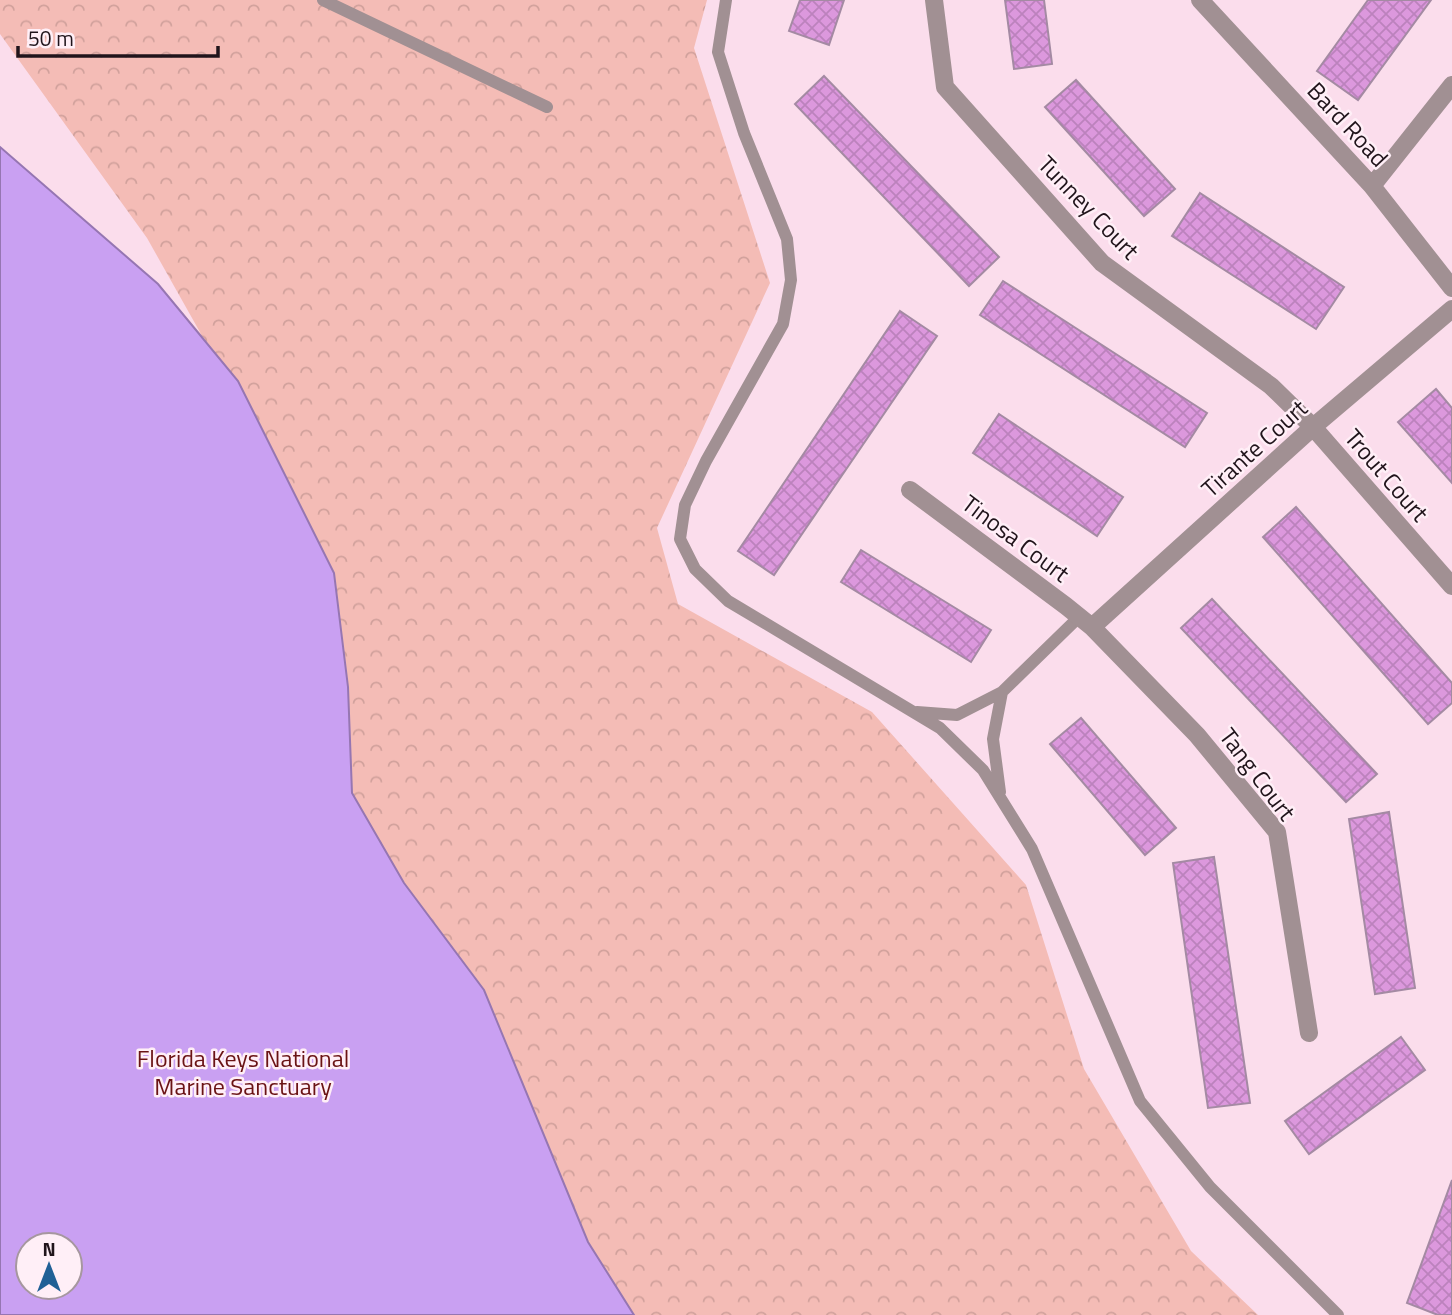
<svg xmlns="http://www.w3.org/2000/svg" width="1452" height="1315" viewBox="0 0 1452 1315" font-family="'Titillium Web',sans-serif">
  <defs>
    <pattern id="forest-crowns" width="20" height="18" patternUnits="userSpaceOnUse" patternTransform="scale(1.75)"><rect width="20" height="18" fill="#f4bcb6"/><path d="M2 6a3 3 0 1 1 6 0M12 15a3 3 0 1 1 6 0" fill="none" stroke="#d1a19c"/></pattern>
    <pattern id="building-cross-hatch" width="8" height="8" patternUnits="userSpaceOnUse" patternTransform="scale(1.75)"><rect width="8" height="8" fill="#dc98dd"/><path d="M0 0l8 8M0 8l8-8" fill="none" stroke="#bc82bd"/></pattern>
  </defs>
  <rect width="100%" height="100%" fill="#fbddec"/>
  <path fill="url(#forest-crowns)" fill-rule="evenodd" d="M0,0H707L694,48L770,283L657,528L678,604L872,712L1026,885L1084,1069L1191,1251L1258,1315H0V147L158,284L201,334L147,238L0,34ZM28,1245H70V1287H28Z"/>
  <path fill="#c9a0f2" stroke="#9676b2" stroke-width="2" fill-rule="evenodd" d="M0,147L158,284L238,381L334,573L348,687L352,793L404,883L484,990L588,1242L634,1315H0ZM28,1245H70V1287H28Z"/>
  <path fill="url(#building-cross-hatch)" stroke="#a48aa3" stroke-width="2" d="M800,0H844L829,45L789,31Z
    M1005,0H1044L1052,64L1014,69Z
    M1368,0H1431L1358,100L1317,71Z
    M824,76L999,257L969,286L795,104Z
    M1076,80L1175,189L1144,216L1045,107Z
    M1200,193L1344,287L1316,329L1172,236Z
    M1003,281L1207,413L1185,447L980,315Z
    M900,311L937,336L774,575L738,551Z
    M1436,389L1452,408V483L1398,422Z
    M999,414L1123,497L1097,536L973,453Z
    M1296,507L1452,683V703L1428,724L1263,537Z
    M861,550L991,630L971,662L841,582Z
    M1212,599L1377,774L1346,802L1181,628Z
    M1081,718L1176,828L1145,855L1050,744Z
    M1389,812L1415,988L1375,994L1349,819Z
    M1214,857L1250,1103L1208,1108L1173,863Z
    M1401,1037L1425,1070L1309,1154L1285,1121Z
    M1452,1180V1315H1438L1407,1303Z"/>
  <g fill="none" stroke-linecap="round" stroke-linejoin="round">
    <path stroke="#a19093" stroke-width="12" d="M323,0L547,107
      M726,0L718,52L744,133L787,239L791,280L783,324L706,461L685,505L680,539L695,569L728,601L940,728L983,770L1032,849L1140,1101L1210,1187L1338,1315
      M917,712L957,715L1002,692
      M1000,792L993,739L1002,692L1080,616"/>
    <path stroke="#a19093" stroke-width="18" d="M934,0L945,87L1102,263L1271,386L1313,427L1452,586
      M1200,0L1372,186L1452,288
      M1372,186L1452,85
      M910,490L1066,606L1092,627L1197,735L1277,832L1309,1033
      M1092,627L1313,427L1452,309"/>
  </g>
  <g text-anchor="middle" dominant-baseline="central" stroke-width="5" stroke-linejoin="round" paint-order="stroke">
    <g font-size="24" fill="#20141b" stroke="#ffeff7">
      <text transform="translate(1348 124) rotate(47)">Bard Road</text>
      <text transform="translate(1089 207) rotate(46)">Tunney Court</text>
      <text transform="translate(1254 448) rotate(-42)">Tirante Court</text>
      <text transform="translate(1387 475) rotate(49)">Trout Court</text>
      <text transform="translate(1016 538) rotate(37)">Tinosa Court</text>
      <text transform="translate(1258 774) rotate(53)">Tang Court</text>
    </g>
    <g font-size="24" fill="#6a1315" stroke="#ffeff7">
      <text x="243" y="1058">Florida Keys National<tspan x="243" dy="28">Marine Sanctuary</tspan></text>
    </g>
  </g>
  <g transform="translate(49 1266)"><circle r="33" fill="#ffeff7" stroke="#a6979f" stroke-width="2"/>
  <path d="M0-5L12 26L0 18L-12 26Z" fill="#206096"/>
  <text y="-10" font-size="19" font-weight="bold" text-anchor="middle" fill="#20141b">N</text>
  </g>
  <path d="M18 46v10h200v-10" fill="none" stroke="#20141b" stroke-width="3.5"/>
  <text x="28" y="46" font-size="21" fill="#20141b" stroke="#ffeff7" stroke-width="5" paint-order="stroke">50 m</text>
</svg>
